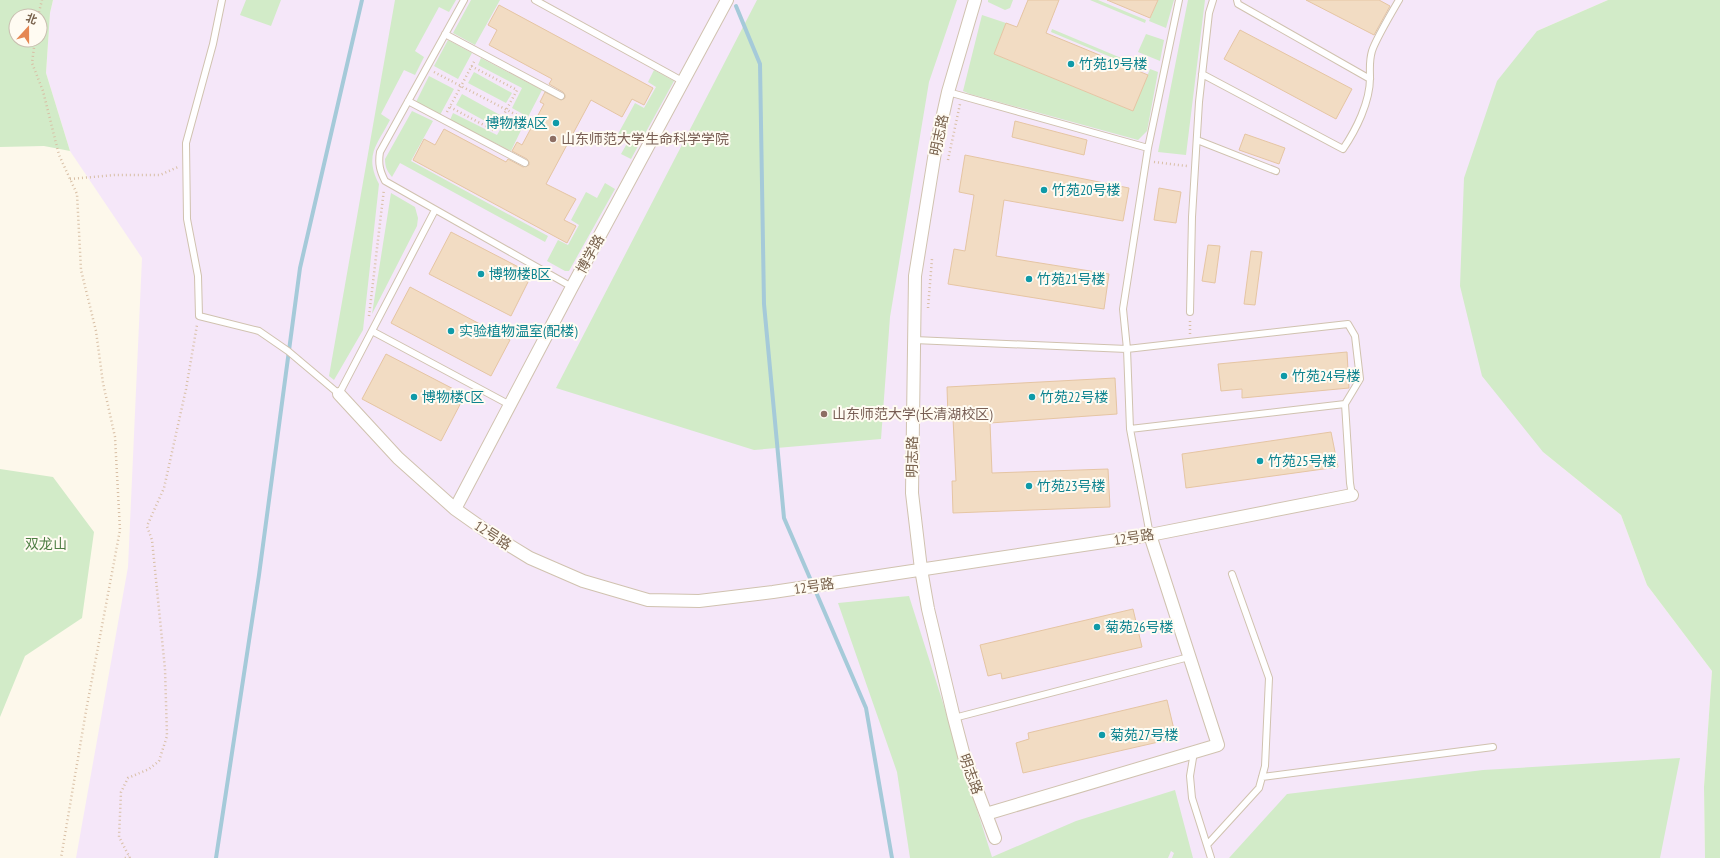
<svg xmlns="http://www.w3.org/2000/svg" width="1720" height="858" viewBox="0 0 1720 858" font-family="'PT Sans Narrow','Noto Sans SC',sans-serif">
  <rect width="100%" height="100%" fill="#fdf8eb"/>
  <path fill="#f5e7f9" d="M53,0H1608L1537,31L1543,452L1621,515L1647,585L1712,671L1704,787L1705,858H76L128,567L142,258L70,151L46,73L50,13Z"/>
  <path fill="#d2ebc8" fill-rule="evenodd" d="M0,0H53L50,13L46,73L70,151L44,146L0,147ZM16,16H40V40H16Z
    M246,0H281L271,26L240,15Z
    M395,0H456L449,12L439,7L415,51L424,57L415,75L404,70L381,114L390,120C377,145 364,155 379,184L363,330L334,380L329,376Z
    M471,0H500L475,45L453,33Z
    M757,0H957L929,82L890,317L881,439L754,450L556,388Z
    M988,0H1013L1010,8L1005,10L988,2Z
    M1090,0H1098L1146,20L1145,23Z
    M1158,0H1174L1166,28L1149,21Z
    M1188,0H1205L1186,155L1158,152Z
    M1608,0H1720V858H1705L1704,787L1712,671L1647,585L1621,515L1543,452L1482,376L1460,286L1464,178L1497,81L1537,31Z
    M982,15L1006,23L994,54L1133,111L1150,69L1158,72L1147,131L1138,140L970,94L963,91Z
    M1052,29L1145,68L1144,71L1051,32Z
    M1146,34L1164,40L1160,61L1138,52Z
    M448,40L472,53L458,79L434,66Z
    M481,58L542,90L528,117L512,108L522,88L478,65Z
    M654,70L674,81L631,159L621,154L629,140L618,134L635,103L644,108L656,87L648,82Z
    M474,72L512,93L506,103L468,83Z
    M429,76L454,89L440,115L416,102Z
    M462,94L500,115L494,126L456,105Z
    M412,111L433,121L411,161L548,236L545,242L400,163L392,177C387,171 385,167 385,159Z
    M453,113L497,135L508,116L524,124L511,151L450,120Z
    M605,183L615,189L569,271H565L547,261L558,240L568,245L579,225L571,220L586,192L597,198Z
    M391,193L415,207L418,218L417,226L372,314Z
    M0,469L53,477L94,532L82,618L25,656L0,717Z
    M909,596L992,857L1076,821L1175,790L1193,858H1172L1174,853L1171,851L1168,858H910L897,772L838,603Z
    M1680,758L1660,858H1229L1287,794L1483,770Z"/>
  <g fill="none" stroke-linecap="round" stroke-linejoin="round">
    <path stroke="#a5cad9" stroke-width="4" d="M736,6L760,64L764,304L784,518L866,708L892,858
      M216,858L259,575L300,268L362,0"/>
  </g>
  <path fill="#f2dcc3" stroke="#e5c5a3" d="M1028,0H1059L1046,33L1148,75L1133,111L994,54L1006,23L1017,27Z
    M1107,0H1158L1150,18Z
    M1306,0H1379L1390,6L1374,35Z
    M499,5L653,88L644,105L632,99L622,117L591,100L546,184L576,199L564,220L576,226L567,243L413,160L424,139L435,145L444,129L506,162L508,159L523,167L529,165V162L527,159L512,151L517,142L522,145L544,104L540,102L545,92L561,100L565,98V95L563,92L549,84L552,79L489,45L497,30L488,25Z
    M1240,30L1352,89L1336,119L1224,59Z
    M1015,121L1087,140L1084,155L1012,137Z
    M1245,134L1285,148L1279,164L1239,150Z
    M965,155L1129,188L1123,221L1004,200L996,256L1109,274L1104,309L948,284L954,249L965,251L974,195L959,192Z
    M1159,188L1181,192L1176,223L1154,220Z
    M451,232L532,274L511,316L429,274Z
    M1208,245L1220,246L1215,283L1202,281Z
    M1251,251L1262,252L1255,305L1244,304Z
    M410,287L510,340L491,376L391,323Z
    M1347,352L1349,388L1242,398V389L1221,391L1218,364Z
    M386,354L465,395L441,441L362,399Z
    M1115,378L1117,414L990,423L992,473L1108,469L1110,507L953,513L952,481H956L953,418H948L947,387Z
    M1331,432L1338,467L1186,488L1182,454Z
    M1133,609L1142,647L1002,679L1001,673L988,676L980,645Z
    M1167,700L1176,738L1023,773L1016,743L1029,739L1028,733Z"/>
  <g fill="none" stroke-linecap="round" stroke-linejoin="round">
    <defs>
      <path id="lane" d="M222,0L213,44L186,143L187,219L198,276L199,316L259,331L288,351L339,394L435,210
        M464,0L380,152C378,164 380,171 385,181L572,287
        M535,0L684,82
        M1237,0L1238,4L1370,79
        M445,34L561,96
        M1202,74L1343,149C1356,130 1370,102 1370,78C1370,68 1369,61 1372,51C1376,39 1392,12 1399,0
        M948,92L1148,148
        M408,101L525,163
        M1197,140L1276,171
        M1190,312L1192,217L1199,102L1209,13L1213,0
        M372,331L510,405
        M914,340L1127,349L1348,324L1355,336L1360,379L1345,404L1350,483L1352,495
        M1130,429L1345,404
        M1150,535L1130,429L1127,349L1123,309L1148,148L1179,0
        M954,718L1189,657
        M1194,752L1190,776L1192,798L1211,858
        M1262,777L1493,747
        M1207,845L1259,788L1265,766L1269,678L1232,574"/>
      <path id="street" d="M975,0L948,92L936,146L915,276L912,493L921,569L928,609L954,718L964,756L995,838
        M339,394L398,458L455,509L489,533L530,558L583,581L648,600L699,601L773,592L1150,535L1352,495
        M455,509L572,287L727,0
        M986,814L1218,745L1150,535"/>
    </defs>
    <use href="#lane" stroke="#d0c2af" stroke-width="8"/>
    <use href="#street" stroke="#d0c2af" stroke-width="14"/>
    <path stroke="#d8bfa5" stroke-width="2.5" stroke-dasharray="1 3" stroke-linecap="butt" d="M38,16L42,0
      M35,40L32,63L43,91L59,155L77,194L81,270L96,331L103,383L115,437L120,530L86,711L61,858
      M434,72L532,123
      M450,107L495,131L517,90L471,66
      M447,112L475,60
      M948,160L960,104
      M1154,162L1187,166
      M70,179L115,175H160L178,167
      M928,308L932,259
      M369,316L384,189
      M1190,334V321
      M125,858L129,856
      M130,858L119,837L121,792L128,778L149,769L159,761L167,736L165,669L152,540L147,526L164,488L186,389L197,325"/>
    <use href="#lane" stroke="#fff" stroke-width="6"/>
    <use href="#street" stroke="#fff" stroke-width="12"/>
  </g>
  <g fill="#0f9aa8" stroke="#fffbf2" stroke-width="1.5">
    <circle cx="1071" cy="64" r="4"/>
    <circle cx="556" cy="123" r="4"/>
    <circle cx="1044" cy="190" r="4"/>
    <circle cx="481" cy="274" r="4"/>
    <circle cx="1029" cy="279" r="4"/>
    <circle cx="451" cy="331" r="4"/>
    <circle cx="1284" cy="376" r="4"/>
    <circle cx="414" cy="397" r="4"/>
    <circle cx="1032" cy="397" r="4"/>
    <circle cx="1260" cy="461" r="4"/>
    <circle cx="1029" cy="486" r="4"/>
    <circle cx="1097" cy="627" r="4"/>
    <circle cx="1102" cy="735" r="4"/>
  </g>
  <g fill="#8d6e63" stroke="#fffbf2" stroke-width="1.5">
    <circle cx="553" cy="139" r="4"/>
    <circle cx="824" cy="414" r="4"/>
  </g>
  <g text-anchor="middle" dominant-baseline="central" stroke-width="4" stroke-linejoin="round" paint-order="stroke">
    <g font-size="14" fill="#0d838f" stroke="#fffbf2" text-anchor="start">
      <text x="1079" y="64">竹苑19号楼</text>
      <text x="548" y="123" text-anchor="end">博物楼A区</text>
      <text x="1052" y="190">竹苑20号楼</text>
      <text x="489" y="274">博物楼B区</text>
      <text x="1037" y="279">竹苑21号楼</text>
      <text x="459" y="331">实验植物温室(配楼)</text>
      <text x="1292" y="376">竹苑24号楼</text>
      <text x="422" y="397">博物楼C区</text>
      <text x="1040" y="397">竹苑22号楼</text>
      <text x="1268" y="461">竹苑25号楼</text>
      <text x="1037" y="486">竹苑23号楼</text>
      <text x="1105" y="627">菊苑26号楼</text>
      <text x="1110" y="735">菊苑27号楼</text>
    </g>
    <g font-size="14" fill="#79624d" stroke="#fffbf2">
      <text transform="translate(939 135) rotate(-78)">明志路</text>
      <text transform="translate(590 254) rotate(-61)">博学路</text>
      <text transform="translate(912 457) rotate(-89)">明志路</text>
      <text transform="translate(493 535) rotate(33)">12号路</text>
      <text transform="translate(1134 537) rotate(-9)">12号路</text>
      <text transform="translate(814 586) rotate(-9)">12号路</text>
      <text transform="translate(971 774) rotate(70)">明志路</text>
    </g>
    <g font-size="14" fill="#785e54" stroke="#fffbf2" text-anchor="start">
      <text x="561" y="139">山东师范大学生命科学学院</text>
      <text x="832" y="414">山东师范大学(长清湖校区)</text>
    </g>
    <g font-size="14" fill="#4e7e44" stroke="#fffbf2">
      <text x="46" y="544">双龙山</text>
    </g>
  </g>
  <g transform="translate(28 28) rotate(21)"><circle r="19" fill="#fffbf2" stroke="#c9beb0"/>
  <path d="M0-3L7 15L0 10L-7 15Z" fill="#e58652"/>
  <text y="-6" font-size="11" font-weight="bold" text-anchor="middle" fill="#79624d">北</text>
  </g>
</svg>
